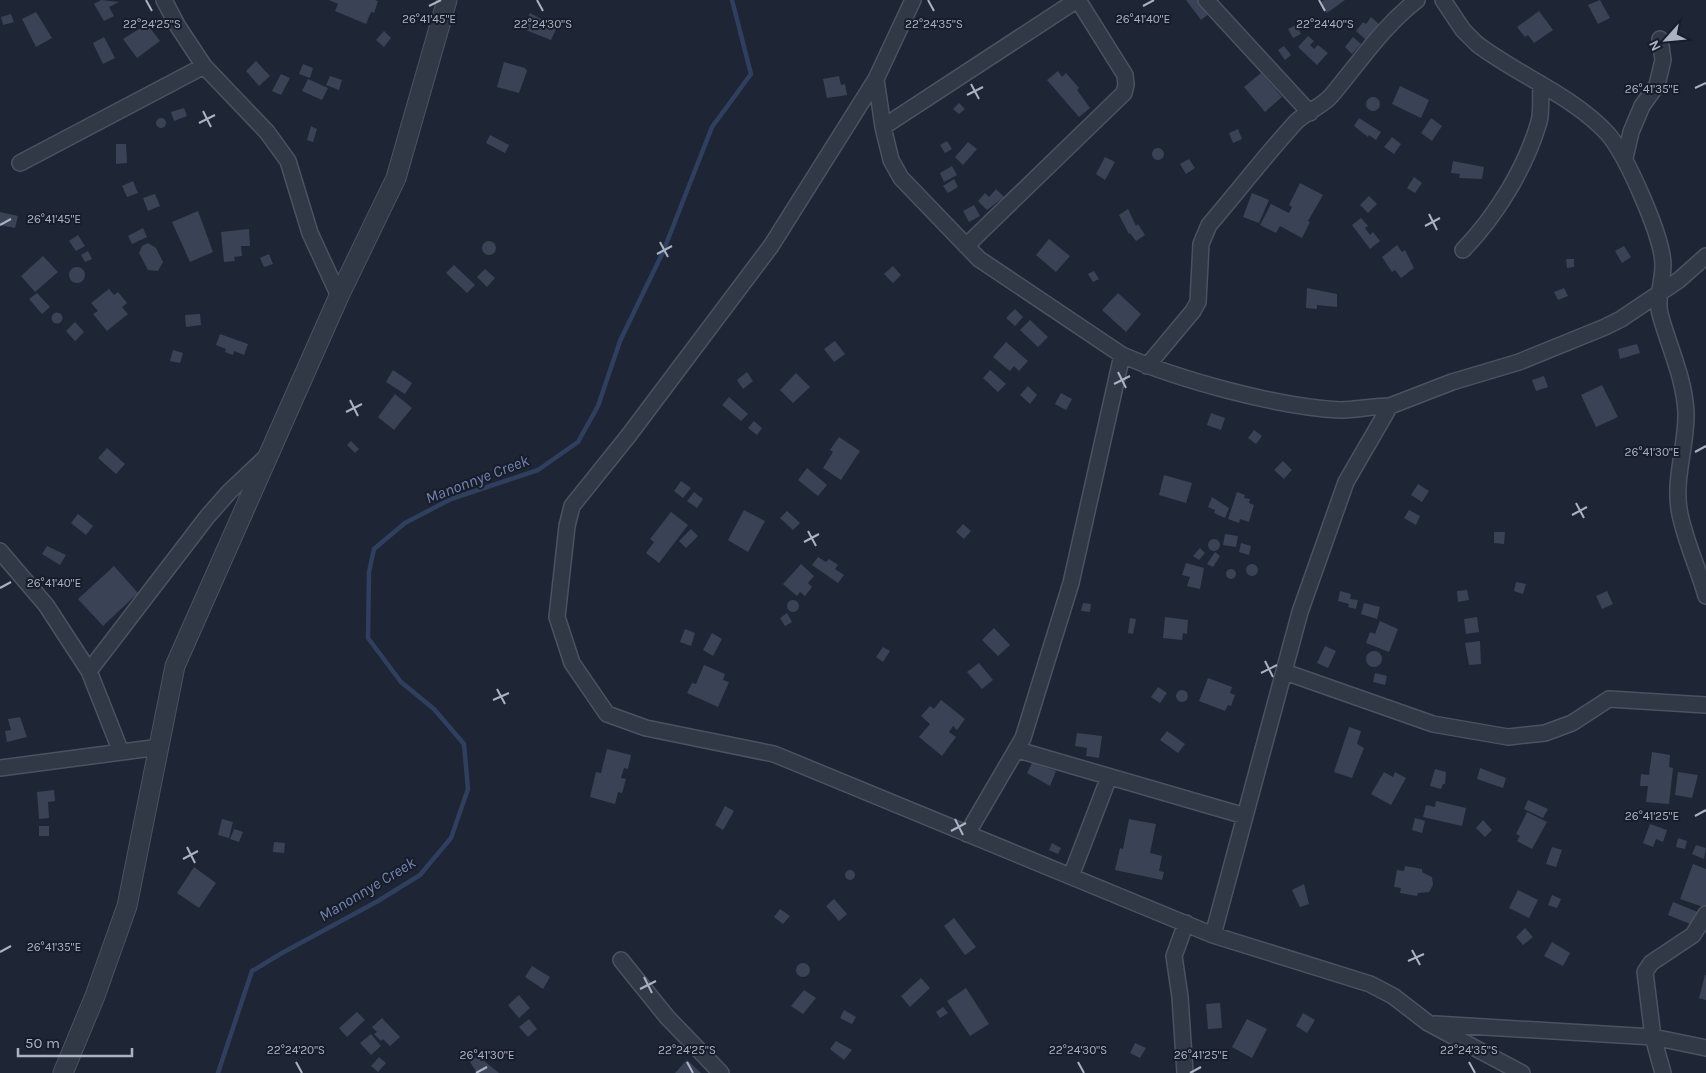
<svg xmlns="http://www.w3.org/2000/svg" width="1706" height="1073" viewBox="0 0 1706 1073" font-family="Karla,sans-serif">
  <rect width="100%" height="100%" fill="#1e2535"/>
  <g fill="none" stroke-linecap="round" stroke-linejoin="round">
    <path stroke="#303f5d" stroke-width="4.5" d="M218,1073L252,971L282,953L378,901L420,875L451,838L468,789L464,744L434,709L401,682L368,638L369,572L374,549L405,523L451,499L538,470L578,442L598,406L620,341L663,252L712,127L751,74L732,0"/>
  </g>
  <path fill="#3a4356" d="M101,0L119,2L109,7L114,16L104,21L94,4Z
    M329,0H375L378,1L374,13L371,12L366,24L335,11L338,4Z
    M1186,0H1200L1210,13L1201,20Z
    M1324,0H1345L1327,13L1320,3Z
    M1600,0L1610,18L1598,24L1588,5Z
    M1539,11L1553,30L1534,43L1528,35L1525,37L1517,27Z
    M36,12L52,38L36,47L22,19Z
    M530,13L547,22V20L558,25L551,40L523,29Z
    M11,14L14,22L3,25L1,17Z
    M1371,17L1379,24L1366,40L1356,31L1363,22L1366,24Z
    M147,24L160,41L137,58L123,39Z
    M1296,25L1301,34L1293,38L1288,29Z
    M384,31L391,38L384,47L376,40Z
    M1308,36L1314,41L1310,45L1314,49L1318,45L1328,53L1317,65L1298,47Z
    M104,37L115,58L103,64L93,43Z
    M1353,37L1361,44L1352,54L1345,47Z
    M1284,46L1291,55L1285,60L1278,50Z
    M256,61L270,76L259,86L246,71Z
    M504,62L525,68L527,71L519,93L497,87Z
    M303,64L313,68L310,78L299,74Z
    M1058,71L1062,77L1066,73L1079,88L1077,90L1090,108L1079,117L1047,80Z
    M1261,73L1282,97L1265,112L1244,87Z
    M281,74L290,78L281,95L272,91Z
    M330,76L342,80L339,90L326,85Z
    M839,76L841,85L845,84L847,95L827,98L823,79Z
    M308,79L328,88L322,100L302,91Z
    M1400,86L1429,100L1421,118L1392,104Z
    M1366 104a7 7 0 1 1 14 0a7 7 0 1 1-14 0Z
    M959,103L965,109L959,114L953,109Z
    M184,108L187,116L174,121L171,112Z
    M1359,118L1381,132L1376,140L1369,135L1368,137L1354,126Z
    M1431,118L1442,126L1432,141L1421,133Z
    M156 123a5 5 0 1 1 10 0a5 5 0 1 1-10 0Z
    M311,126L317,129L313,142L307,140Z
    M1238,129L1242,139L1233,143L1229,133Z
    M490,135L509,145L505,153L486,143Z
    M1392,137L1401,144L1394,154L1384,147Z
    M947,141L952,149L945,153L940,145Z
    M968,142L977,149L963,165L955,157Z
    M116,144H126L127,163L116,164Z
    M1152 154a6 6 0 1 1 12 0a6 6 0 1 1-12 0Z
    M1105,157L1115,162L1105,180L1096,174Z
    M1189,159L1195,168L1186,174L1180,164Z
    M1453,161L1484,167L1482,179L1459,178L1460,174L1451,173Z
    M952,166L957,175L944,182L940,173Z
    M1414,177L1422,183L1415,193L1407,188Z
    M954,179L958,187L948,193L943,186Z
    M133,181L138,193L127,197L122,186Z
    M1300,183L1323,195L1308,221L1310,222L1302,238L1280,226L1276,233L1260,225L1271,204L1289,213L1292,207L1289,205Z
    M996,189L1004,197L987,210L978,201L985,193L989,197Z
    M1252,193L1269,200L1259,223L1243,217Z
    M155,194L160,206L148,211L143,198Z
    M1369,196L1377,204L1368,213L1360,205Z
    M974,205L980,216L969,222L963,211Z
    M1128,209L1136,226L1138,224L1145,235L1136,241L1130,233L1129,234L1119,215Z
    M198,211L213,252L190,262L172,222Z
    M0,212L18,216L15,228L0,225Z
    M1361,218L1368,226L1365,228L1370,235L1373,232L1380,241L1370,249L1352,225Z
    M143,228L147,237L132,244L128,236Z
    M249,229L250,246H241L242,256L234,257L235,261L224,262L221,232Z
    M78,235L85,246L76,251L69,241Z
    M1049,239L1070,256L1056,272L1036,255Z
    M482 248a7 7 0 1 1 14 0a7 7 0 1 1-14 0Z
    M148,243L156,248L163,262L158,271L148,270L139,253L142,246Z
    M1397,245L1402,252L1405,250L1414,268L1401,278L1395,270L1392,272L1382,257Z
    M1624,246L1631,257L1622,263L1615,251Z
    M88,251L92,259L85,262L81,255Z
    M269,254L273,264L264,267L260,258Z
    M43,256L58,272L35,292L21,276Z
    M1566,259H1574V267L1567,268Z
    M454,265L475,285L467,293L446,273Z
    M893,266L901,275L893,283L884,274Z
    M69 275a8 8 0 1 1 16 0a8 8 0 1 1-16 0Z
    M485,269L495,278L487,287L477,277Z
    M1094,271L1099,279L1093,282L1088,274Z
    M1307,288L1337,294V307L1317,305V309L1306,308Z
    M1564,288L1568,296L1558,300L1554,292Z
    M109,289L114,295L118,292L127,303L122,307L128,314L107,331L93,314L98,311L91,303Z
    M37,293L50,307L42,314L29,299Z
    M1118,293L1141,314L1126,332L1102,310Z
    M1015,309L1023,317L1015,326L1006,318Z
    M51.5 318a5.5 5.5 0 1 1 11 0a5.5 5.5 0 1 1-11 0Z
    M200,314L201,325L186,327L185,315Z
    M1030,320L1048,337L1038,347L1020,330Z
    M75,322L84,332L75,341L66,331Z
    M220,334L248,344L244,355L234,351L233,355L225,352L226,349L216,345Z
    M835,341L845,354L834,362L824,349Z
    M1006,342L1028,361L1019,371L1014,366L1010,371L993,357Z
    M1637,344L1640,353L1620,359L1618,349Z
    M173,350L183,353L180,363L170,361Z
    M393,370L412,383L405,394L386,382Z
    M990,370L1006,384L998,392L983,378Z
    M747,372L753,381L743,389L737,380Z
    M796,373L810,387L793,403L780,390Z
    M1544,376L1548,387L1536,391L1532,380Z
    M1602,385L1618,417L1596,427L1581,395Z
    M1028,386L1037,395L1030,404L1020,395Z
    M1061,393L1072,399L1066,410L1055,404Z
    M395,394L412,408L394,430L378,417Z
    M729,397L748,414L741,421L722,405Z
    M1211,413L1225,418L1221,430L1207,425Z
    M754,421L762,428L757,435L748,428Z
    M1254,430L1262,436L1256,444L1248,438Z
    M839,437L860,451L841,480L823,468L833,452L830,450Z
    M351,441L359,449L355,453L347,445Z
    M107,448L125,464L116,474L98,458Z
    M1283,461L1292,470L1284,479L1274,470Z
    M807,468L827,485L818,496L798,480Z
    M1164,475L1192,483L1186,503L1159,495Z
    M681,481L691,488L683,498L674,491Z
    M1418,484L1429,491L1422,502L1411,495Z
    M694,492L703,499L697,508L687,501Z
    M1237,492L1245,495L1244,498L1250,499L1249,503L1254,505L1249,522L1240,519L1239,523L1228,519Z
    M1212,497L1229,508L1225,518L1214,513L1215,510L1208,507Z
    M744,510L765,521L748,552L728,540Z
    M1409,510L1420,516L1416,525L1404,518Z
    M787,511L800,523L793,530L780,518Z
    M671,512L688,525L659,563L646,553L654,542L650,539Z
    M78,514L93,526L86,535L71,523Z
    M963,524L971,531L964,539L956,532Z
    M691,529L698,536L686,548L679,541Z
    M1494,532H1505L1504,544L1494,543Z
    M1225,534L1238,536L1236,547L1223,545Z
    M1208 545a6 6 0 1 1 12 0a6 6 0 1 1-12 0Z
    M1241,543L1251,546L1249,555L1239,552Z
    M47,546L66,555L60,565L42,554Z
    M1200,548L1205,553L1199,560L1193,556Z
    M1215,552L1220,556L1213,567L1207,564Z
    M818,557L826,562L829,559L838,565L835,569L844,575L838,583L812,565Z
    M1186,563L1204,568L1200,589L1187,586L1190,577L1182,575Z
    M1246 570a6 6 0 1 1 12 0a6 6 0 1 1-12 0Z
    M801,564L814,576L808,583L812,587L805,596L800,592L797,596L783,584Z
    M114,566L138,593L103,626L78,599Z
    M1226 574a5 5 0 1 1 10 0a5 5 0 1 1-10 0Z
    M1516,582L1526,584L1523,594L1514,591Z
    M1467,590L1469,600L1458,602L1457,591Z
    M1340,591L1351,594L1350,599L1358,600L1356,609L1348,607L1349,604L1338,601Z
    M1607,591L1613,604L1602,609L1596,596Z
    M787 606a6 6 0 1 1 12 0a6 6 0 1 1-12 0Z
    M1083,603L1091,604L1090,612L1081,611Z
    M1364,603L1380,607L1377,619L1361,614Z
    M787,613L792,622L785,626L780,618Z
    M1165,617L1188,620L1187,634L1183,633L1182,640L1163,638Z
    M1477,617L1479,632L1466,634L1464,619Z
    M1130,618L1136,619L1133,634L1128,633Z
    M1380,621L1398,629L1389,652L1366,643L1370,632L1375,634Z
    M994,628L1010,645L998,656L982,640Z
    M685,629L695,633L691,646L680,642Z
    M712,633L722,639L713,656L703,650Z
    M1480,641L1481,664L1469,665L1465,643Z
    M1325,646L1336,651L1328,668L1317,663Z
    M883,647L890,651L883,662L876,657Z
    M1366 659a8 8 0 1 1 16 0a8 8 0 1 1-16 0Z
    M979,663L993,680L982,689L967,672Z
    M704,665L725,674L723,680L729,682L718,707L687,693L692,683L696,684Z
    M1375,673L1387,676L1385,685L1373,682Z
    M1208,678L1232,687L1230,693L1235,695L1231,706L1228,705L1225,711L1199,701Z
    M1158,687L1167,693L1160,703L1151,697Z
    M1176 696a6 6 0 1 1 12 0a6 6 0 1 1-12 0Z
    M941,700L965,719L957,730L953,726L949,732L956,737L942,756L919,737L930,724L921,716L930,706L934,709Z
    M20,717L27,737L7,742L5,731L11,730L8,719Z
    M1349,727L1361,731L1357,744L1364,748L1352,778L1334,772Z
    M1167,731L1185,744L1178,753L1160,740Z
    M1077,733L1102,736L1099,758L1086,756L1087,748L1075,746Z
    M607,749L631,755L628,769L624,768L621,778L626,779L622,793L618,792L615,804L590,797L596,772L601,773Z
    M1652,752L1670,755L1669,767L1673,768L1669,804L1646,802L1648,786H1640L1641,774L1649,775Z
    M1032,763L1056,771L1050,786L1027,773Z
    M1480,768L1506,778L1503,788L1477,779Z
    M1435,769L1446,772L1445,784H1443L1441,789L1430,786Z
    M1384,772L1393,777L1395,772L1406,778L1391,805L1371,794Z
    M1678,772L1698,775L1692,798L1675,795Z
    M54,790L55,801L48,802L49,818L39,819L37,792Z
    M1528,800L1548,809L1543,818L1524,809Z
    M1436,801L1466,808L1462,826L1423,817L1426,805L1435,807Z
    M725,806L734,811L723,830L715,825Z
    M1527,812L1547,822L1532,849L1517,841L1520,836L1516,834Z
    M1415,818L1425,821L1422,833L1412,830Z
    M222,819L233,822L229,838L218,835Z
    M1129,819L1156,824L1150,853L1162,856L1159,871L1164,872L1162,880L1115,870L1120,848L1123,849Z
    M1483,820L1492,830L1485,837L1476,828Z
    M1650,824L1667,830L1663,842L1656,839L1653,847L1643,843Z
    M39,826H49V836H39Z
    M234,829L243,832L239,842L230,839Z
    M1678,838L1687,841L1685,849L1676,847Z
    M274,842L285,843L284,853L273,852Z
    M1052,843L1061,848L1058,854L1049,850Z
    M1696,845L1706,848L1704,859L1692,854Z
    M1552,847L1562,850L1556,867L1546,864Z
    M1693,864L1706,869V908L1680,899Z
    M1405,866L1422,869V872L1432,877L1433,885L1429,892L1418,893L1417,896L1400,893L1401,888L1394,887L1397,870L1404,871Z
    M194,867L216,883L199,908L177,893Z
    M845 875a5 5 0 1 1 10 0a5 5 0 1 1-10 0Z
    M1304,884L1309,904L1300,907L1292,890Z
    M1518,890L1538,900L1529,918L1509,908Z
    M1552,895L1561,899L1557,908L1548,905Z
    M834,899L847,914L839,921L826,906Z
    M1673,902L1700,913L1695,926L1668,915Z
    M780,909L790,916L783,924L774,917Z
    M954,918L976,947L965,955L944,926Z
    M1525,928L1533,937L1523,945L1516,937Z
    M1552,942L1570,953L1563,966L1544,956Z
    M796 970a7 7 0 1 1 14 0a7 7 0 1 1-14 0Z
    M532,966L550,977L543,989L525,977Z
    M1705,975H1706V1000L1699,998Z
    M921,978L930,988L910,1007L901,996Z
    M966,988L989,1024L970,1036L947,1001Z
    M804,990L816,998L803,1014L791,1006Z
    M519,995L530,1008L519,1018L508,1005Z
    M1220,1003L1222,1028L1208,1029L1206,1004Z
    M943,1007L948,1013L940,1018L936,1012Z
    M844,1010L856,1017L852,1024L840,1018Z
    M357,1012L365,1020L347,1037L339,1028Z
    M1303,1013L1315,1020L1307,1033L1296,1026Z
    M382,1018L400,1037L390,1046L383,1039L381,1041L374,1034L377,1032L372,1027Z
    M529,1019L537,1029L528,1037L519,1027Z
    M1247,1019L1267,1029L1252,1058L1232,1047Z
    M371,1034L381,1046L371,1055L360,1043Z
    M836,1041L852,1050L844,1060L830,1049Z
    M1135,1043L1146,1048L1140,1058L1130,1053Z
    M479,1054L486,1060L484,1061L499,1073H477L470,1062Z
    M379,1057L386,1063L378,1072L371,1066Z
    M687,1060L701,1073H675Z"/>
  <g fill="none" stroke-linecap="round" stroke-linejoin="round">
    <defs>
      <path id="minor" d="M164,0L177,25L204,66L267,132L288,161L310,233L339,296
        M913,0L876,79L771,246L629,435L572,506L567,526L557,617L572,663L607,714L646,728L774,754L1213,935L1370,984L1393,996L1428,1023L1522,1073
        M1206,0L1310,113
        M1443,0L1463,30L1477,44C1519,76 1572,95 1608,134C1626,155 1663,237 1663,265C1663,281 1656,298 1660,314C1669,347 1684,377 1686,412C1687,444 1674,477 1679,509C1684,539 1698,567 1706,596
        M876,79L883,127L891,160L901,178L979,259L1122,355C1180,380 1278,407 1340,410C1356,410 1373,406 1390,406
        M883,127L1077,0
        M1625,158L1631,132L1642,106L1657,85L1663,60L1660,39
        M20,163L204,66
        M966,246L1124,93L1126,85L1125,75L1078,0
        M1463,250C1496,216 1525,169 1539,122C1542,111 1540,96 1541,84
        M1147,366L1193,311L1198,302L1201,244L1209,225C1238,191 1265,156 1295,123C1305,112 1320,108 1331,96C1359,63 1382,27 1417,0
        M0,551L46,605L89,671L121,752
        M89,671L207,517L229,492L266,457
        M1285,672L1433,724L1508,737L1545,733L1572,723L1609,699L1706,705
        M1018,750L1245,816
        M0,768L160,747
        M967,834L1023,738L1071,583L1122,355
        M1071,876L1109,777
        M1213,935L1300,612L1346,482L1390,406L1452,382L1519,362L1605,327L1621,319L1679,280L1706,256
        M621,960L667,1017L721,1073
        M1435,1024L1653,1037L1706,1048
        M1185,1073L1180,997L1174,956L1186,923
        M1663,1073L1653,1037L1645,972L1651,963L1693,935L1706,914"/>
      <path id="tertiary" d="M63,1073L95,996L127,906L175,666L339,296L396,178L447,0"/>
    </defs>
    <use href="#minor" stroke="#4c5261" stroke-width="18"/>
    <use href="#tertiary" stroke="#4c5261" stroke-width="21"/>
    <use href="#minor" stroke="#313846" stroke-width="15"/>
    <use href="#tertiary" stroke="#313846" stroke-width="19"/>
  </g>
  <path fill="none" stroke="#abb2c3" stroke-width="2" d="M146,0L152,11M537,0L543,11M928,0L934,11M1319,0L1325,11M429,6L441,0M1143,6L1154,0M971,84L979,99M1695,88L1706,83M967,95L983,87M203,111L211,127M199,123L215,115M1429,214L1437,230M0,225L11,219M1425,226L1440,218M660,242L668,257M657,254L672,246M1118,372L1126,388M1114,384L1130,376M350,400L358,416M346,412L362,404M1695,452L1706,446M1576,503L1584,518M1572,515L1587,507M808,531L816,546M804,542L819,534M0,588L11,582M1265,661L1273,677M1261,673L1277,665M497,689L505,704M493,700L509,693M1695,816L1706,810M955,819L963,835M951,831L966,823M187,847L195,863M183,859L198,851M1412,950L1420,965M0,952L11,946M1408,961L1424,954M644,977L652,993M640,989L656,981M296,1062L302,1073M687,1062L693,1073M1078,1062L1084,1073M1469,1062L1475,1073M476,1073L487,1067M1190,1073L1201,1067"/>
  <g text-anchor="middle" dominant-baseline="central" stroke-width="4" stroke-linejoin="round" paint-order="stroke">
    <g font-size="16" font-style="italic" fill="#7285ad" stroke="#171d2a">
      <text transform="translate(477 479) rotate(-21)">Manonnye Creek</text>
      <text transform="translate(367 889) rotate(-31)">Manonnye Creek</text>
    </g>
  </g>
  <g font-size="12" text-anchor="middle" fill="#abb2c3" stroke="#171d2a" stroke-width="4" stroke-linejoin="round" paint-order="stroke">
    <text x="429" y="23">26°41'45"E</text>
    <text x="1143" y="23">26°41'40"E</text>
    <text x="152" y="28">22°24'25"S</text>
    <text x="543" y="28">22°24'30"S</text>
    <text x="934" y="28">22°24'35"S</text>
    <text x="1325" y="28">22°24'40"S</text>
    <text x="1652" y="93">26°41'35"E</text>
    <text x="54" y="223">26°41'45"E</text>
    <text x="1652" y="456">26°41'30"E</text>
    <text x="54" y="587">26°41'40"E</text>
    <text x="1652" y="820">26°41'25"E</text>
    <text x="54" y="951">26°41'35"E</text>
    <text x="296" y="1054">22°24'20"S</text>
    <text x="687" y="1054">22°24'25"S</text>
    <text x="1078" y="1054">22°24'30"S</text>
    <text x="1469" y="1054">22°24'35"S</text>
    <text x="487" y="1059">26°41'30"E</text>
    <text x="1201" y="1059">26°41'25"E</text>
  </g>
  <g transform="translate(1666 40) rotate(243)" stroke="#171d2a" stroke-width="4" paint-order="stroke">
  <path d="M0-4L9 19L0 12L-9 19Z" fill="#abb2c3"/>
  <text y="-8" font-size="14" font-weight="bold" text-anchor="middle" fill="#abb2c3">N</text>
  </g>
  <path d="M18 1048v8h114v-8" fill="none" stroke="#abb2c3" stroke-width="2.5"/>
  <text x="25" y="1048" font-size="15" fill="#abb2c3" stroke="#171d2a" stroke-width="4" paint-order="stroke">50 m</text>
</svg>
